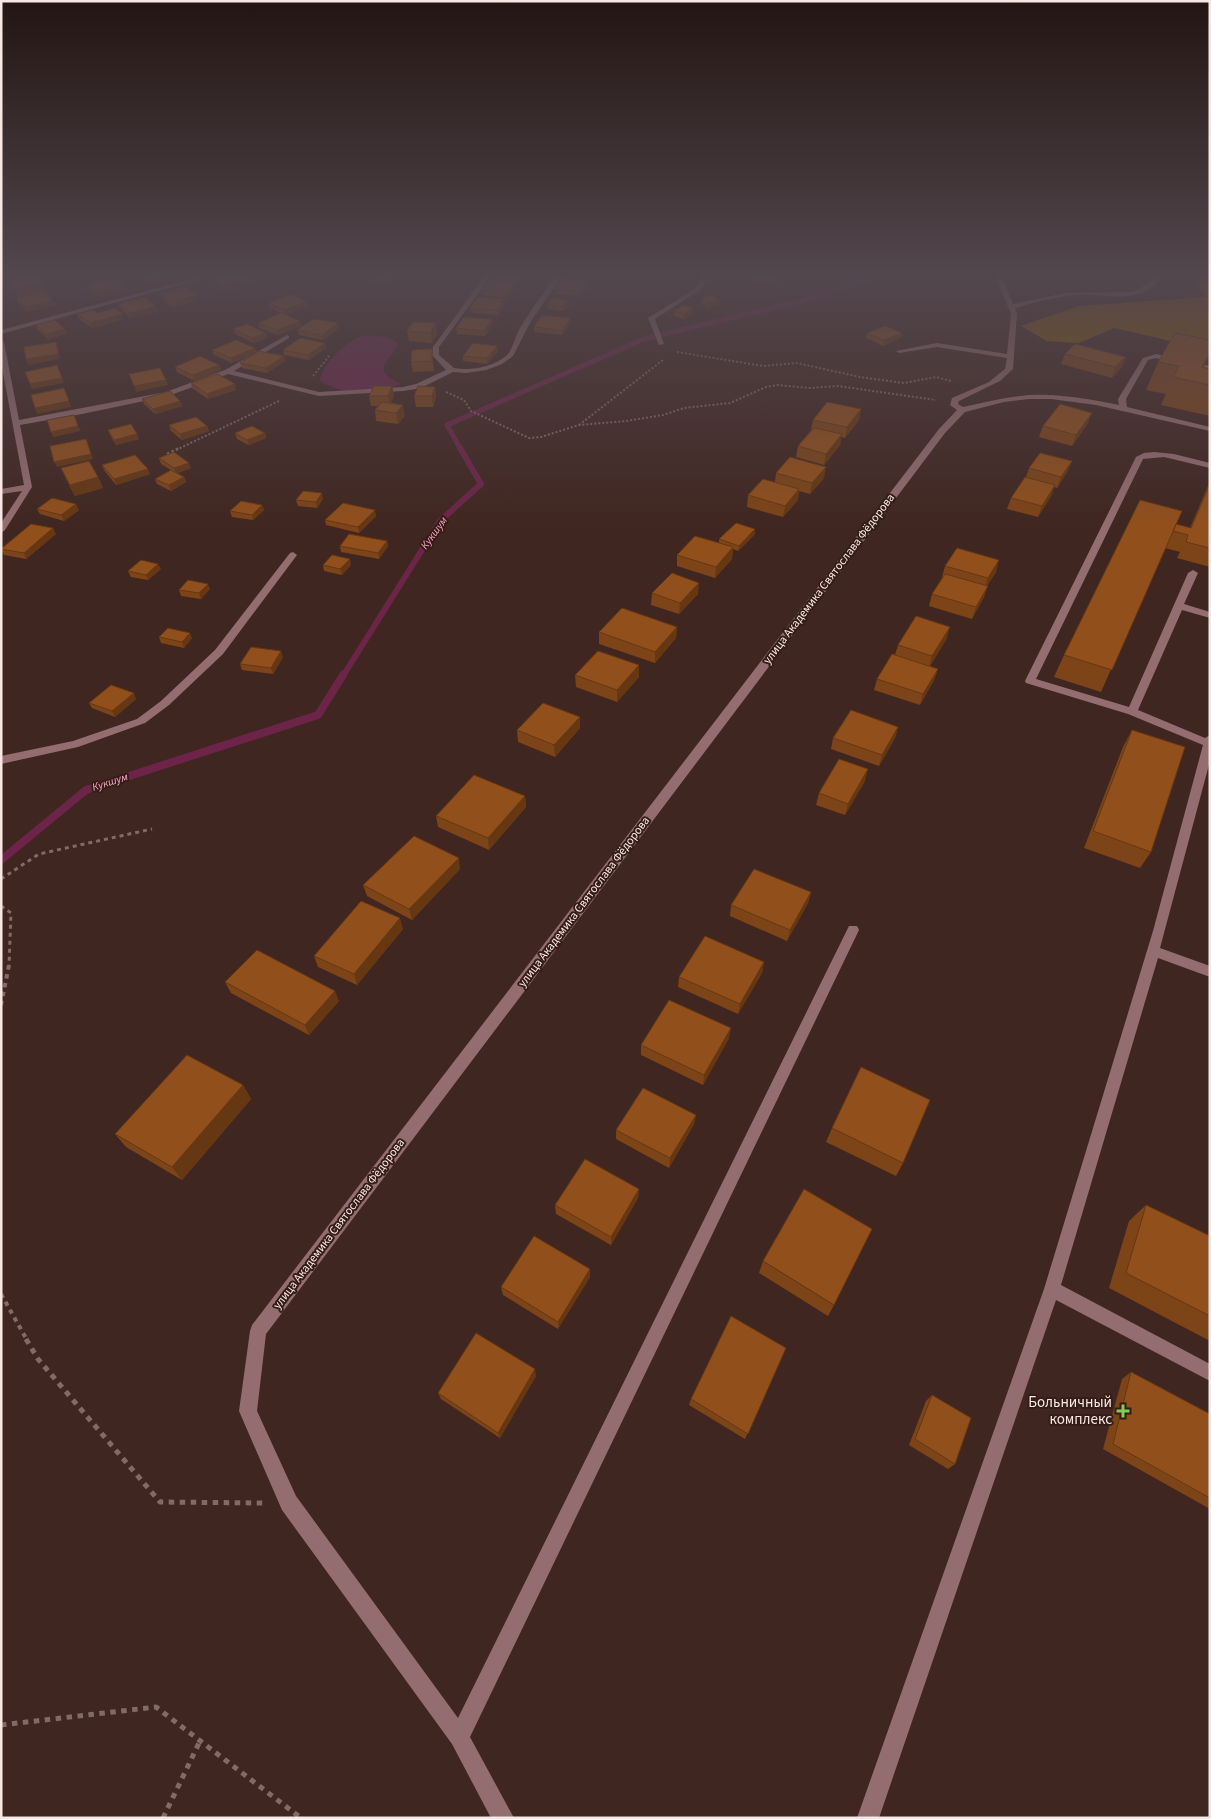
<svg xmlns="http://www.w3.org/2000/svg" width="1211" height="1819" viewBox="0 0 1211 1819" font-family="'Source Sans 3',sans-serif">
  <rect width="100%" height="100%" fill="#402620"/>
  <path fill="#8a5b00" d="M1191,273H1210V350L1114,328L1079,343L1047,341L1021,326L1079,306L1206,297Z"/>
  <path fill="#6c2548" d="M366,335L387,337L398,343C391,362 368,368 401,384C380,394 339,396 320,380C323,362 349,339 366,335Z"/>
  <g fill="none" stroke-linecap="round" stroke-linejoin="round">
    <path stroke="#6c2548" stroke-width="5" d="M461,450L447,425L644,339L802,301L880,276L883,273"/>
    <path stroke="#6c2548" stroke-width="6" d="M343,676L440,521L481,484L460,448"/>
    <path stroke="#6c2548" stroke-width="8" d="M1,860L86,790L318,715L343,675"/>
    <path stroke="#826b66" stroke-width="2" stroke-dasharray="2 2" stroke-linecap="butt" d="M677,352L763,366L797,363L860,377L904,383L936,377L951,381
      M313,376L330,355
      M446,392L464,400L471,411L529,438L541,437L579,425L626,421L663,415L684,408L730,403L766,387L777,385L810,388L838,386L936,400
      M579,425L663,360
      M176,450L279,401"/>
    <path stroke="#826b66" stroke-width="2.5" stroke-dasharray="2.5 2.5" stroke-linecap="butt" d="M167,454L179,448"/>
    <path stroke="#826b66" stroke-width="3" stroke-dasharray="4 4" stroke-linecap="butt" d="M1,879L39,854L152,829
      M1,906L11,913L9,966"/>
    <path stroke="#826b66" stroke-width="4" stroke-dasharray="4.5 4.5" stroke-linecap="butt" d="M1,1005L9,965
      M1,1294L27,1340"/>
    <path stroke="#826b66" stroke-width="5" stroke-dasharray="5.5 5.5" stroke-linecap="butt" d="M26,1339L38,1359L160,1502L263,1503
      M1,1725L156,1707L301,1818
      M163,1818L200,1741"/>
    <path fill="#946d70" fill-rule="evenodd" d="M214,273H224L1,334V330Z
      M487,273H493L439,347V355L454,368C470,371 493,367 506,356C513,350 515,336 520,328C531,309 545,291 558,273H564L531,321L513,356L502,364L486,370L466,373L453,372L421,388L403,391L319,396L228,374L168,396L82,414L20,425L32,487L5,530L1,533V523L22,491L1,494V489L24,485L1,362V340L4,342L19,420L166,392L225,370L287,335L289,336V338L234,371L319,392L403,387L416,384L446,370L432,355L433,347Z
      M701,273H707L705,283L700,290L655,319L664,344L659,345L648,318L696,288Z
      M994,273H1000L1013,304L1065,293L1133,292L1147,284L1157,273H1163C1144,308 1107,293 1075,295C1055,297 1035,302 1015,308L1017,314L1013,369L1000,381L959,401L958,404L963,407C982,403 1001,398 1020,396C1053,392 1087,399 1119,405L1118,399L1143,358L1156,354L1210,366V370L1156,358L1148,360L1126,399L1127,407L1210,427V431L1096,405L1051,399H1029L1004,402L965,412L945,433L266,1334L257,1411L296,1496L458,1718L847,930L849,926H857L859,930L470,1737L514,1818H491L452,1744L282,1510L239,1411L250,1331L252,1325L939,429L957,410L950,405L952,398L989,382L1005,369L1007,358L937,347L899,353L896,351L937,343L1007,354L1011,314Z
      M1154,452L1174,454L1210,463V468L1164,457L1143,459L1036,679L1129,707L1188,573L1193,570L1198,573L1184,604L1210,612V618L1182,610L1138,710L1205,738L1210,735V761L1160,948L1210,966V977L1158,958L1061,1285L1210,1364V1381L1056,1300L879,1818H857L1044,1289L1153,931L1203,745L1128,714L1026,683L1025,681L1136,457L1144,453Z
      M293,552L297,555L223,654L169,705L145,723L78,747L1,764V756L73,741L137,719L161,701L215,650L290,553Z"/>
  </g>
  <path fill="#7d4417" d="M13,273H51L52,275L41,278L47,292H45L56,305L28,312L18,303L16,298H18L9,279L16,278Z
    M138,273H174L176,278L150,285L140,277Z
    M253,273H289V275L265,281Z
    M380,273H404L402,275L395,274V278L386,285L373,283L372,278Z
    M525,273L518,282L497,280L496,276Z
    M570,273H597L595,276Z
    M950,273H970V275L950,274Z
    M752,274L778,279V283L758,286L751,279Z
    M213,277L250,279L251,284L226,290L214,282Z
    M588,281V286L581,296L554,294V289Z
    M87,284L125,291L99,298L88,289Z
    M515,287L508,298L482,295L481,290Z
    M160,294L199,300L173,307L162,299Z
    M701,298L720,300L719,305L708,308L700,303Z
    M569,301V306L564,311L548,309L547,304Z
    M268,302H307L309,307L285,315L300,321L301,326L278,335L259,328L258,323L283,314L269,307Z
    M118,304L158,311L130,318L120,309Z
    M505,304L498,315L471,313L470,308Z
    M674,311L694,313L684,319L674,316Z
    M98,313L124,319L92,328L79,319L77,314Z
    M570,323L562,335L534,332V327Z
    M492,324L485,336L457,334L456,328Z
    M36,325L65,329L67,334L48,339L38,330Z
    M339,328L323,340L299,335L297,330Z
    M233,329L266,333L267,338L254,343L235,334Z
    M407,331L437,333L432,343L409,341Z
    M867,333H902L901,338L883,346L866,338Z
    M497,346L498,351L487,364L463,361V356Z
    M326,348L309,360L284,355L283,350Z
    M212,350L256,352L284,356L285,361L267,373L242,368L240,363L253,354L232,363L214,355Z
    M1065,354L1122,367L1112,378L1061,364Z
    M433,359L434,371L413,372L411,362Z
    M1158,362L1210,369V416L1161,405L1166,394L1146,390Z
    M219,365L221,370L195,381L177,372L175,367Z
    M191,383L236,390L208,399L192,388Z
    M392,386L394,396L391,404L405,416L398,424L376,421L375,410L378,406H371L369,396Z
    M435,387L436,397L433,407H416L414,396Z
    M142,399L180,401L182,406L155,414L144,404Z
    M861,409L859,420L845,438L841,437L840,445L824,465L796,457L798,446L811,430L813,420Z
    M1088,423L1072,446L1039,437L1043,426Z
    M169,425L207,426L209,431L182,440L171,431Z
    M108,430L139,439L116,445L110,435Z
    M235,433H265L266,438L249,445L237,439Z
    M159,458L191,468L177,473L184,477L186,482L171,491L157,484L155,479L171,470L161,464Z
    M1072,461L1067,472L1057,488L1054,487L1051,496L1038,517L1007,509L1011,498L1026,477L1029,468Z
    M102,465L150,474L116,485L104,470Z
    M61,468L98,477L103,488L75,496L66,479Z
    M776,473L824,478L810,494L799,491L798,500L783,517L747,507L748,495L775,482Z
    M1210,481V567L1177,558L1180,552L1165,548L1101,692L1054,677L1064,655L1176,524L1190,528Z
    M323,499L317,508L298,506L296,500Z
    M262,505L264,510L253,520L232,517L230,511Z
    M37,509L79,510L64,521L40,514Z
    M376,516L359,533L326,525L325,520Z
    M755,529V534L738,551L733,549L732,559L715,578L677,566V555L719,543V539Z
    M56,534L26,559L4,555L1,549Z
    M387,541L388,546L379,559L341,552L340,546Z
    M323,565H351L342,575L324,571Z
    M945,566L996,572L987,586L984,597L972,619L929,606L932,594L943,577H942Z
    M161,569L148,580L131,577L128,571Z
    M210,589L201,599L181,596L179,590Z
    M652,593L698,594L679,614L651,605Z
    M677,627L676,638L655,663L599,644V632Z
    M159,637L192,638L184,648L161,643Z
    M947,638L930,666L938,669L934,680L920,705L874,690L877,679L895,655L898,645Z
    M283,657L273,674L242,670L240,664Z
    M639,665V677L617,702L576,687L575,675Z
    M136,699L115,717L92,708L89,703Z
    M898,727L895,738L879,766L831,749L833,738Z
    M580,728L555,757L518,742L517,730Z
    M1132,730L1151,852L1140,868L1084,848L1123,747Z
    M865,781L845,815L816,805L819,793Z
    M525,796L526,807L489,850L438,827L436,816Z
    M460,869L412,920L367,896L363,885Z
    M811,892L808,903L787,941L730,916L731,905Z
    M403,929L357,985L318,967L314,956Z
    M764,962L762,973L738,1014L678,987L679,977Z
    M225,982L339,1001L309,1035L231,993Z
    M729,1038L703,1085L641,1055V1045Z
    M243,1085L251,1099L182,1180L126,1147L115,1134Z
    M696,1115L694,1124L669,1168L616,1139V1130Z
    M832,1128L903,1163L896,1176L826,1142Z
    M639,1189L638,1198L611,1245L556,1214L555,1205Z
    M1146,1205L1210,1236V1341L1109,1288L1129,1221Z
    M763,1261L834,1305L828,1316L759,1273Z
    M590,1277L558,1329L503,1295L501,1287Z
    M786,1348L745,1439L689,1405L691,1399Z
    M1131,1372L1210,1414V1509L1103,1449L1122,1379Z
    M536,1376L500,1438L441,1399L438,1393Z
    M932,1395L955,1464L948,1469L909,1445L926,1401Z"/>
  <path fill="#663713" d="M15,273H51L52,275L19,282Z
    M174,273L176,278L150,285L149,280Z
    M277,273H289V275L265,281L264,276Z
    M395,273V278L386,285L385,280Z
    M521,273H525L518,282V277Z
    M250,279L251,284L226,290L224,285Z
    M778,279V283L758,286L759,281Z
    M588,281V286L581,296L580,291Z
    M44,282L47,292L18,298L14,288Z
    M515,282V287L508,298V293Z
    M124,286L125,291L99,298L97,293Z
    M198,295L199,300L173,307L172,302Z
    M505,299V304L498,315V310Z
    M54,300L56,305L28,312L26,307Z
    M720,300L719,305L708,308L709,303Z
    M569,301V306L564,311L563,306Z
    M307,302L309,307L285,315L284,310Z
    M156,306L158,311L130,318L129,313Z
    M694,308V313L684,319V314Z
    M123,314L124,319L92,328L90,323Z
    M570,318V323L562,335V330Z
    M492,319V324L485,336L484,331Z
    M300,321L301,326L278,335L277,330Z
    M338,323L339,328L323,340L322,335Z
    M436,323L437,333L432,343L430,333Z
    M65,329L67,334L48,339L46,334Z
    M266,333L267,338L254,343L252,338Z
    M902,333L901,338L883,346L884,340Z
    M56,342L58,347L60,359L29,365L26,359Z
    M325,343L326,348L309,360L308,355Z
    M497,346L498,351L487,364V358Z
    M255,348L257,353L232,363L231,358Z
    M432,349L433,359L434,371L432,361Z
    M1210,352V354L1203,369L1202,367Z
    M284,356L285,361L267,373L266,368Z
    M1126,357L1122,367L1112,378L1115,367Z
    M219,365L221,370L195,381L193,375Z
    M62,378L64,383L32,389L30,384Z
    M166,380L168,385L136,392L134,386Z
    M235,384L236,390L208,399L207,394Z
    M392,386L394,396L390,407L388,396Z
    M435,387L436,397L433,407L432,396Z
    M69,401L71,407L37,414L35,408Z
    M180,401L182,406L155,414L153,409Z
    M403,405L405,416L398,424L396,413Z
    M861,409L859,420L845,438L847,427Z
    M1092,413L1088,423L1072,446L1076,435Z
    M78,426L81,431L53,437L51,432Z
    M207,426L209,431L182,440L180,434Z
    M265,433L266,438L249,445L247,440Z
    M137,434L139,439L116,445L114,440Z
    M842,434L840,445L824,465L826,454Z
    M86,439L93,459L57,467L54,462Z
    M1072,461L1067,472L1057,488L1061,477Z
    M189,463L191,468L176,474L174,468Z
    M826,467L824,478L810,494L812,483Z
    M148,469L150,474L116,485L114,479Z
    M98,477L103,488L75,496L70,485Z
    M184,477L186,482L171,491L169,485Z
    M1055,485L1051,496L1038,517L1042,506Z
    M799,489L798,500L783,517L785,506Z
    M322,493L323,499L317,508L316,502Z
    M76,504L79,510L64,521L61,515Z
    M262,505L264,510L253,520L252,515Z
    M375,510L376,516L359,533L358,527Z
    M53,528L56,534L26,559L24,553Z
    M755,529V534L738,551L739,546Z
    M387,541L388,546L379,559L378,553Z
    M733,547L732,559L715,578L716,567Z
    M350,559L351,565L342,575L340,569Z
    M999,560L996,572L984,590L988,578Z
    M158,564L161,569L148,580L146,575Z
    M699,583L698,594L679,614L680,603Z
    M208,584L210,589L201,599L199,593Z
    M988,586L984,597L972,619L976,607Z
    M677,627L676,638L655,663V652Z
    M950,627L947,638L929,668L932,656Z
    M190,633L192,638L184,648L182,642Z
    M281,651L283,657L273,674L271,668Z
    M639,665V677L617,702V690Z
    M938,669L934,680L920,705L923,694Z
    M134,693L136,699L115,717L112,711Z
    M580,717V728L555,757L554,745Z
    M898,727L895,738L879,766L882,755Z
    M868,769L865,781L845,815L848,804Z
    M525,796L526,807L489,850L488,838Z
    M459,858L460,869L412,920L409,909Z
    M811,892L808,903L787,941L790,930Z
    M400,918L403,929L357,985L354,974Z
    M764,962L762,973L738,1014L740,1004Z
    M335,991L339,1001L309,1035L305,1025Z
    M731,1028L729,1038L703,1085L704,1075Z
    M243,1085L251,1099L182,1180L172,1167Z
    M696,1115L694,1124L669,1168L670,1158Z
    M639,1189L638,1198L611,1245V1237Z
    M590,1269V1277L558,1329V1322Z
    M535,1369L536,1376L500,1438L498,1433Z"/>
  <path fill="#914f1b" stroke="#663713" d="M139,273H174L149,280Z
    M229,273H241L250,279L224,285L213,277Z
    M259,273H277L264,276Z
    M380,273H395L385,280L372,278Z
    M498,273H521L518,277L496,276Z
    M760,273H773L778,279L759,281L752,274Z
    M39,274L44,282L14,288L9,279Z
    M113,278L124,286L97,293L87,284Z
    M562,278L588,281L580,291L554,289Z
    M489,280L515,282L508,293L481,290Z
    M186,287L198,295L172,302L160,294Z
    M44,291L54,300L26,307L16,298Z
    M292,294L307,302L284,310L268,302Z
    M711,295L720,300L709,303L701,298Z
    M145,297L156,306L129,313L118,304Z
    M478,297L505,299L498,310L470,308Z
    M553,298L569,301L563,306L547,304Z
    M684,305L694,308L684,314L674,311Z
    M115,308L123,314L90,323L77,314L93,310L98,313Z
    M281,313L300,321L277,330L258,323Z
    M542,315L570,318L562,330L534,327Z
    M464,317L492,319L484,331L456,328Z
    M313,319L338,323L322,335L297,330Z
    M55,320L65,329L46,334L36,325Z
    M413,322L436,323L430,333L407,331Z
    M247,324L266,333L252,338L233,329Z
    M885,326L902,333L884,340L867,333Z
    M1175,333L1210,340V352L1202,367L1210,369V385L1173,377L1179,366L1158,362Z
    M300,338L325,343L308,355L283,350Z
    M236,340L255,348L231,358L212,350Z
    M56,342L58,354L26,359L24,347Z
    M473,343L497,346L487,358L463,356Z
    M1075,344L1126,357L1115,367L1065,354Z
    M432,349V361L411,362L412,350Z
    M259,351L284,356L266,368L240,363Z
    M200,356L219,365L193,375L175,367Z
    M57,365L62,378L30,384L25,372Z
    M160,368L166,380L134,386L129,374Z
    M218,374L235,384L207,394L191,383Z
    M374,386H392L388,396H369Z
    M418,386L435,387L432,396H414Z
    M64,388L69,401L35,408L31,395Z
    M170,391L180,401L153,409L142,399Z
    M382,402L403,405L396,413L375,410Z
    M827,402L861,409L847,427L813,420Z
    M1060,404L1092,413L1076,435L1043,426Z
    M74,415L78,426L51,432L47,420Z
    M196,417L207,426L180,434L169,425Z
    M131,424L137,434L114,440L108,430Z
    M252,426L265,433L247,440L235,433Z
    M814,428L842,434L826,454L798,446Z
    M86,439L91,454L54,462L50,446Z
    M174,452L189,463L174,468L159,458Z
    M1040,453L1072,461L1061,477L1029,468Z
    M135,455L148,469L114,479L102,465Z
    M790,457L826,467L812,483L776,473Z
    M89,461L98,477L70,485L61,468Z
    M171,470L184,477L169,485L155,479Z
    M1025,477L1055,485L1042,506L1011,498Z
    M763,479L799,489L785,506L748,495Z
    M1210,484V548L1186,542L1188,535L1173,531L1176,524L1191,528Z
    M303,491L322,493L316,502L296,500Z
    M52,498L76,504L61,515L37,509Z
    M1140,500L1182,511L1112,670L1064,655Z
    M241,501L262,505L252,515L230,511Z
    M343,503L375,510L358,527L325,520Z
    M736,523L755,529L739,546L719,539Z
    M31,524L53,528L24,553L1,549Z
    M349,534L387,541L378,553L340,546Z
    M695,536L733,547L716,567L677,555Z
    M957,548L999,560L988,578L945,566Z
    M332,555L350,559L340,569L323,565Z
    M141,560L158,564L146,575L128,571Z
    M672,573L699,583L680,603L652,593Z
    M945,574L988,586L976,607L932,594Z
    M188,580L208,584L199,593L179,590Z
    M622,608L677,627L655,652L599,632Z
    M916,616L950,627L932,656L898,645Z
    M168,628L190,633L182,642L159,637Z
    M251,647L281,651L271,668L240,664Z
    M598,651L639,665L617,690L575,675Z
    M892,654L938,669L923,694L877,679Z
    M111,685L134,693L112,711L89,703Z
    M543,703L580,717L554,745L517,730Z
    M851,710L898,727L882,755L833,738Z
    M1132,730L1185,747L1151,852L1093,831Z
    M839,759L868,769L848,804L819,793Z
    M474,775L525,796L488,838L436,816Z
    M414,836L459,858L409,909L363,885Z
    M754,869L811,892L790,930L731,905Z
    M361,901L400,918L354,974L314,956Z
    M705,936L764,962L740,1004L679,977Z
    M257,950L335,991L305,1025L225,982Z
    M669,1000L731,1028L704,1075L641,1045Z
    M187,1055L243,1085L172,1167L115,1134Z
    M861,1067L930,1100L903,1163L832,1128Z
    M643,1088L696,1115L670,1158L616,1130Z
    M585,1159L639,1189L611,1237L555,1205Z
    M804,1189L872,1229L834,1305L763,1261Z
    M1146,1205L1210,1236V1316L1126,1273Z
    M534,1236L590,1269L558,1322L501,1287Z
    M731,1316L786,1348L748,1434L691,1399Z
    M476,1333L535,1369L498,1433L438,1393Z
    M1131,1372L1210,1414V1498L1113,1444Z
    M932,1395L971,1418L955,1464L915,1439Z"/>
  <linearGradient id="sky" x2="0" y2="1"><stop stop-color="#231512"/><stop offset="0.52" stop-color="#53474e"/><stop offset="1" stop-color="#53474e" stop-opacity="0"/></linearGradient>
  <rect width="1211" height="528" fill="url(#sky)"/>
  <path fill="#7fd052" stroke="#351d17" stroke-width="2" d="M1120.5 1403.5h5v5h5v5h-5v5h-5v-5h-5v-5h5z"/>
  <g text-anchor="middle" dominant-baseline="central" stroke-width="4" stroke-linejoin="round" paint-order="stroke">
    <g font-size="11" font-style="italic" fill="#fba5c9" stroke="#351d17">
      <text transform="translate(434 533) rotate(-54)">Кукшум</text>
      <text transform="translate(110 782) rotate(-18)">Кукшум</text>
    </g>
    <g font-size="12" fill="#f9e7e3" stroke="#351d17">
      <text transform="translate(829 579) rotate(-53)">улица Академика Святослава Фёдорова</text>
      <text transform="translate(584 902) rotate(-53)">улица Академика Святослава Фёдорова</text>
      <text transform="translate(339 1224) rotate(-53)">улица Академика Святослава Фёдорова</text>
    </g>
    <g font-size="15" fill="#f9e7e3" stroke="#351d17" text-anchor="end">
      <text x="1112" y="1402">Больничный<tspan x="1112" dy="17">комплекс</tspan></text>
    </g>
  </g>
  <rect width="1211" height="1819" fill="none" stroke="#f9e7e3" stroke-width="5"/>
</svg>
